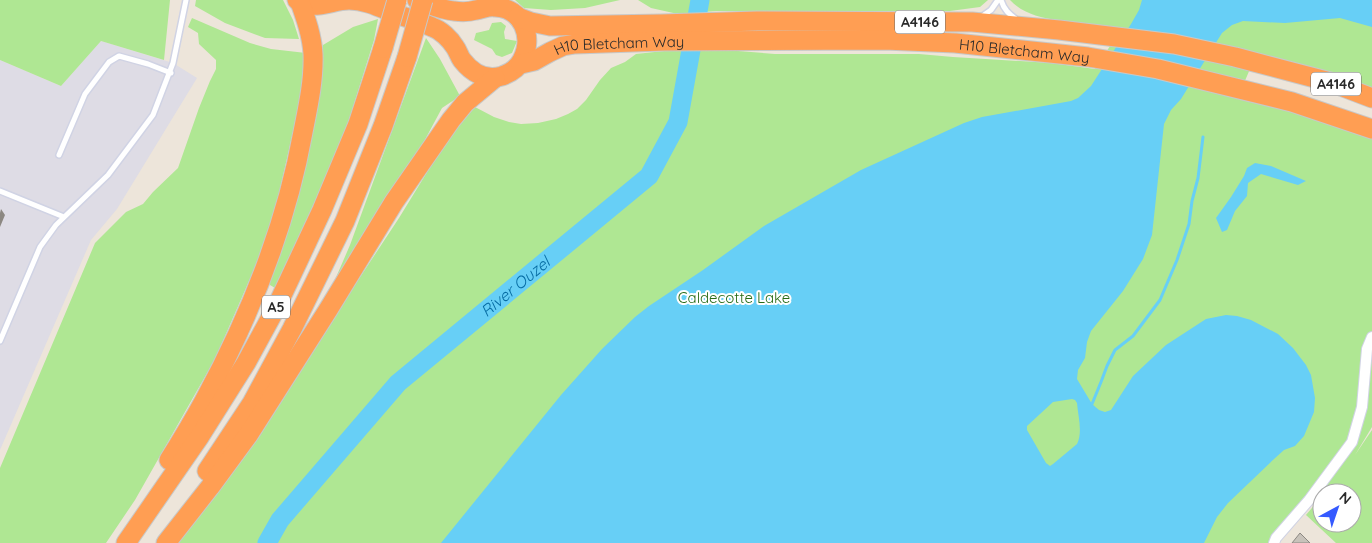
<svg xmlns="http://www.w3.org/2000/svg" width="1372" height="543" viewBox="0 0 1372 543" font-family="Quicksand,sans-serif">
  <rect width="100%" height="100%" fill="#ede5da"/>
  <path fill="#dedce5" d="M101,41L173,63L197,78L117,209L91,240L0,450V60L61,86Z"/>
  <path fill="#afe793" d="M0,0H170L164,60L101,41L61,86L0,60Z
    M196,0H283L293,20L299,39L265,38L225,23L195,6Z
    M515,0H620L585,8L551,10L524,8Z
    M638,0H988L980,7L950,11H716L678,14L651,8Z
    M1010,0H1372V98L1253,62L1241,90L1372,129V427L1355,455L1372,430V543H1336L1306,515L1322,496V523H1352V493H1322V495L1315,504L1309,500L1274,543H176L248,447L399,218L448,138L475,107L494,117L509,122L521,124L538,123L556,119L568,114L577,109L586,100L600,80L611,68L625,62L636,54L664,51H738L775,54H919L953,57L1051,63L1095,69L1116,37L1059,30L1057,20C1040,18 1022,13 1010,0Z
    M192,18L250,43L271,49L306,53L298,110L270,233L215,359L135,500L106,543H0V468L95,243L126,212L143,204L153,192L178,168L199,108L210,81L216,69V60L199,44L198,33L188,27Z
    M378,19L374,40L345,133L325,180L275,288L270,285L269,272L302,183L318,99L323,45L353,27Z
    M501,22L506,26L504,32L505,39L517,41L512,53L502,57L496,55L492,49L474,40L476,33L489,30L492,23Z
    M426,38L440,59L460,96L442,108L406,175L328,296L350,245Z"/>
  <path fill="#67cff6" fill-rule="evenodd" d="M1142,0H1372V27L1340,18L1285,23L1243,21L1232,25L1222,33L1181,99L1171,110L1164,124L1152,235L1143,259L1123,291L1091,331L1087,342L1085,358L1078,370L1077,379L1092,404L1099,410L1105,412L1111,410L1133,376L1166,345L1206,319L1226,315L1237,316L1251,320L1278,334L1293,348L1306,365L1311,375L1315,398L1314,412L1304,436L1295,446L1284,450L1274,459L1228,503L1217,517L1204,543H441L561,395L602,349L635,317L649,306L703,270L764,226L861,170L964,123L982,117L1071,101L1078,98L1091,86L1131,24L1139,10ZM1072,399L1075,400L1077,403C1078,416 1083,432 1077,444L1053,464L1050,466L1046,463L1027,430V426L1053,402Z
    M1255,163L1271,166L1306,181L1298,185L1261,174L1248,183L1247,196L1235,211L1227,230L1222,232L1216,218L1231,197L1244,176L1247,168Z"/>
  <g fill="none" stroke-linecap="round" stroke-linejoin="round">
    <path stroke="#67cff6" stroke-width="3" d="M1092,404L1101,382L1107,366L1115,350L1133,336L1160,300L1177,260L1189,224L1192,201L1198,178L1203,137"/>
    <path stroke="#67cff6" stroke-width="19" id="s1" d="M267,543L280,520L398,383L649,176L678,122L700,0"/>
    <defs>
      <path id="lane" d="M1001,0C1004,10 1009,14 1017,20
        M981,17L991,10L998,0
        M59,155L85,94L109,62L119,56L148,64L171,73
        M0,191L64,217
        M0,341L40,247L56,225L108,175L153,115L173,63L186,0"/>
      <path id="street" d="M1274,543L1276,538L1309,500L1352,442L1362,407L1367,349L1372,337"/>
      <g id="highway">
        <path d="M297,0C313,12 332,0 349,0C366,0 381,8 396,14C408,18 421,22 432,27C441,30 450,39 455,47C458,51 459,56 462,60C472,73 486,81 502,76C510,73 518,68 522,60C534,37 523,8 495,7C488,6 483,9 476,10C469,12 461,12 454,11C441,10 429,4 417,0"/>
        <path d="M518,17L531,22L550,26L661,24L757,21L972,22L1059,30L1174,44L1235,57L1330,82L1372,98"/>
        <path id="s2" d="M521,64L534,61L550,52L563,46L575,44L664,41L885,40L955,43L1088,57L1158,69L1292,102L1372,129"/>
        <path d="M169,460C181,441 193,421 204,401C249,318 286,226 303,132C308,107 314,80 313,54C312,36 306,19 300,2"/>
        <path d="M207,471L252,403L292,329L345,221L383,126L407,57"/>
        <path d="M126,543L200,436L246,363L276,308L322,210L358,124L383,48"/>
        <path d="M166,543L210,487L249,434L328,310L394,202L451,120L465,103L495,78"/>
      </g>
    </defs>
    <use href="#lane" stroke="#d0d3e4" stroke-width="8"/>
    <use href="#street" stroke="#d0d3e4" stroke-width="12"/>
    <use href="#highway" stroke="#c8c8c8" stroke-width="21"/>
    <use href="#lane" stroke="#fff" stroke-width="5"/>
    <use href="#street" stroke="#fff" stroke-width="10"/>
    <use href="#highway" stroke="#ff9e53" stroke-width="19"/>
    <defs>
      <path id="highway-bridge" d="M383,48L397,0
        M407,57L423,0"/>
    </defs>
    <use href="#highway-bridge" stroke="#c8c8c8" stroke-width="21" stroke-linecap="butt"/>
    <use href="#highway-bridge" stroke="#ff9e53" stroke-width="19"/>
  </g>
  <path fill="#8c8882" d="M1,209L5,215L0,227V213Z"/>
  <path fill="#c8c2ba" stroke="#8c8882" d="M1300,533L1310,543H1292Z"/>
  <g text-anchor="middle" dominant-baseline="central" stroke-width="4" stroke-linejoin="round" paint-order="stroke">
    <g fill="#fff" stroke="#6a6a6a" stroke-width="1">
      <rect x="895" y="10.5" width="50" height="23" rx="4"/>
      <rect x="1311" y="72.5" width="50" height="23" rx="4"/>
      <rect x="262" y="295.5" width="28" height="23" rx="4"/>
    </g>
    <g font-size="14" font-weight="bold" fill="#2a2a2a">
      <text x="920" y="22">A4146</text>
      <text x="1336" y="84">A4146</text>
      <text x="276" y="307">A5</text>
    </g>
    <g font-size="15" fill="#2a2a2a" stroke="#fff">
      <text stroke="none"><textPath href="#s2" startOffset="102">H10 Bletcham Way</textPath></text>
      <text stroke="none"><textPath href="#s2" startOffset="508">H10 Bletcham Way</textPath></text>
    </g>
    <g font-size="15" fill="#276b15" stroke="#fff">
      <text x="734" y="297">Caldecotte Lake</text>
    </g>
    <g font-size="16" font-style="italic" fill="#056ba2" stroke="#fff">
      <text stroke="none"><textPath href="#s1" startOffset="359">River Ouzel</textPath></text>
    </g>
  </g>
  <g transform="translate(1337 508) rotate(40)"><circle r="24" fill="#ffffff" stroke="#aaaaaa"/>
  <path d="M0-4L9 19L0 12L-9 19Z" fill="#355aff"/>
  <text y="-8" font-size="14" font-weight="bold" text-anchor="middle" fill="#2a2a2a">N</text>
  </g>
</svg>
